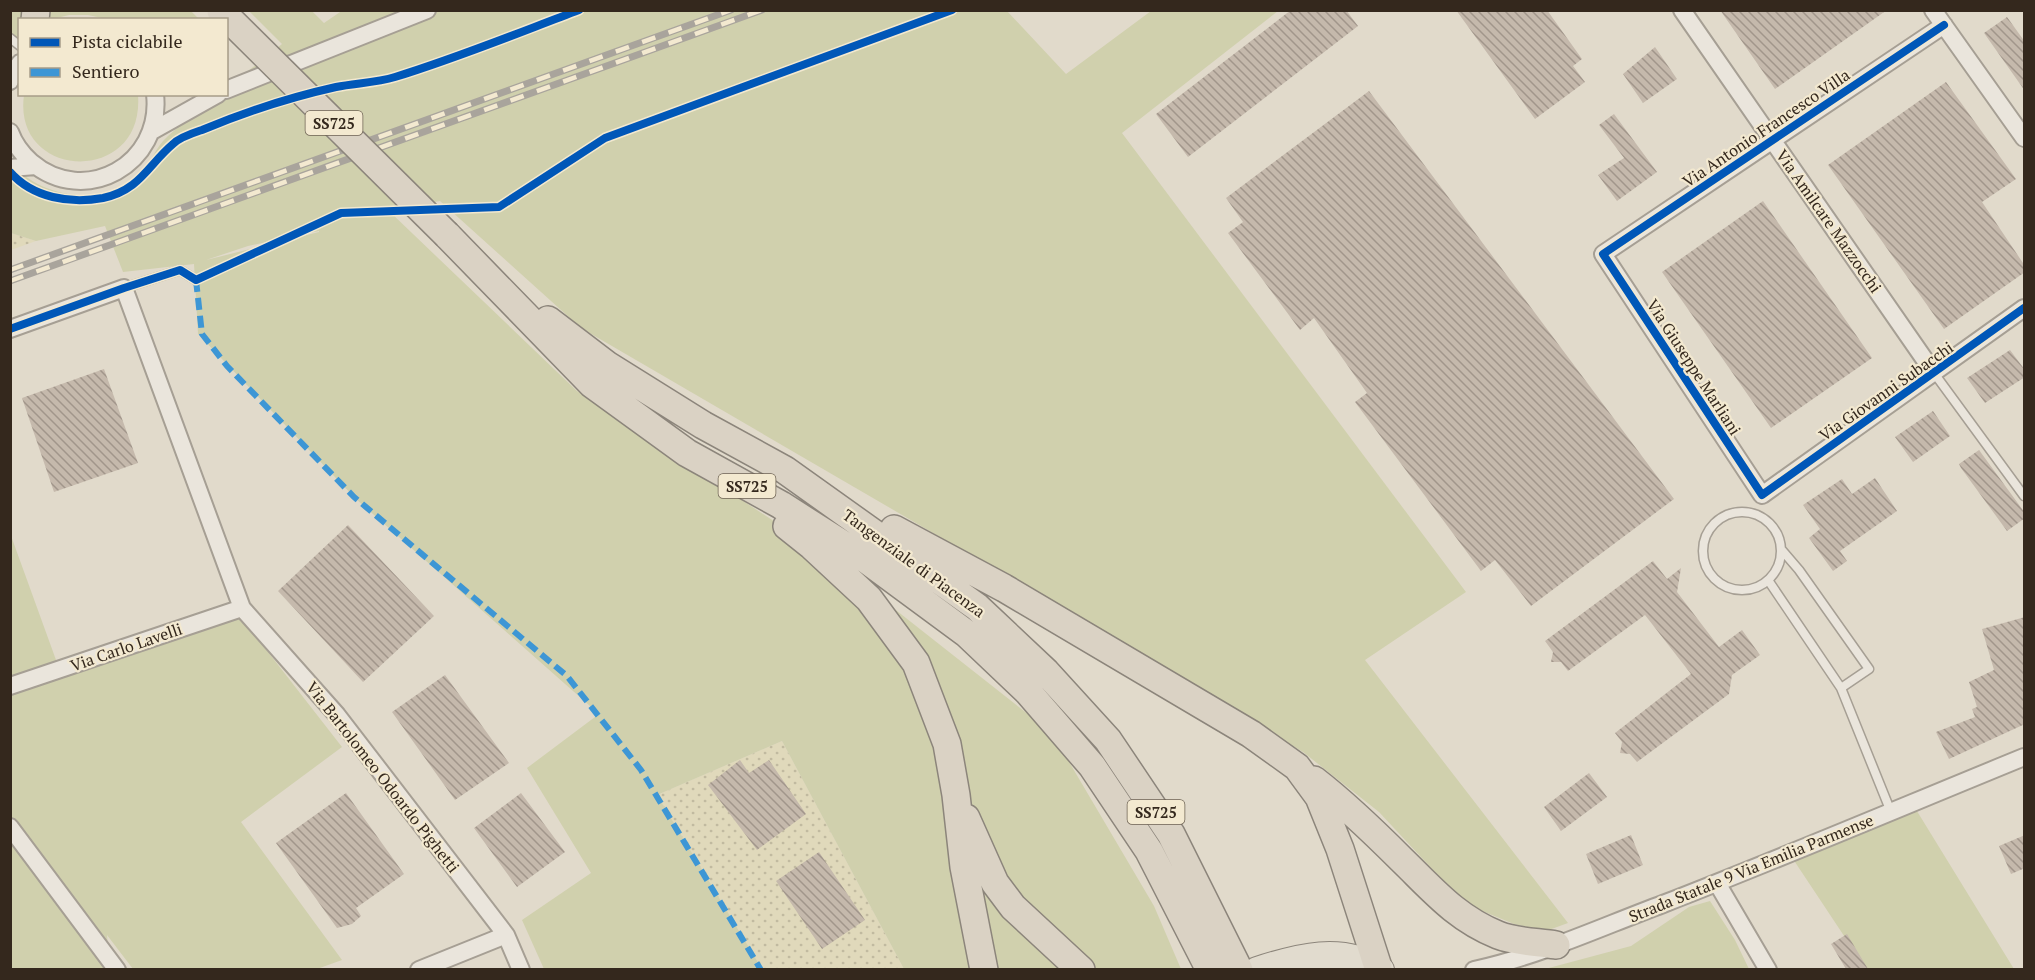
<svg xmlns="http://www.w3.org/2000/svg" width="2035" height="980" viewBox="0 0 2035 980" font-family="'PT Serif',serif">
  <defs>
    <pattern id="farmland-dots" width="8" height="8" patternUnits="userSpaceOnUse" patternTransform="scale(1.5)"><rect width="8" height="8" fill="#e0d9bb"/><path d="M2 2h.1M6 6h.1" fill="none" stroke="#c1baa0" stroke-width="1.8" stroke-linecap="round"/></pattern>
    <pattern id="building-back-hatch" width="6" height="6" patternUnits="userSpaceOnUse" patternTransform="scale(1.5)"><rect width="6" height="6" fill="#c5b9ac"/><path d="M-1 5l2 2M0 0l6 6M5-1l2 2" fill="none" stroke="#a1968b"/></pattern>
  </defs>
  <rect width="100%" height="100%" fill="#e1dacb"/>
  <path fill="url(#farmland-dots)" d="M11,233L36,241L11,250Z
    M782,741L904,969H762L657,795Z"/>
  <path fill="#d0d0ad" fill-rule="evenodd" d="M190,10L199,19L111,20L88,15H69L53,19L20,20L19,40L11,48V11Z
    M343,10L1007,11L1066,74L1151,11H1278L1122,133L1466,592L1365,660L1568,923L1546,931L1514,924L1470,906L1433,870L1379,812L1303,752L1067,611L581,328L440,201L389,211L577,391L831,559L1052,733L1154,906L1181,969H904L782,741L657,795L762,969H544L522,920L591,873L527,768L599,714L356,499L198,334L194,264L123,272L105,226L36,241L11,233L10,162C42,199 100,207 138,176C151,165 155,147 168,136C204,103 244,75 282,44L249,11H312L324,23ZM319,231V232L206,260L248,246Z
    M24,95H138C145,186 12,181 24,95Z
    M10,533L60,671L233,607L342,747L241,822L342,960L317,969H133L107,935L110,969H11Z
    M1912,803L2014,969H1866L1789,853Z
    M1710,901L1735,940L1749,969H1545L1631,946L1689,907Z"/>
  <path fill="url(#building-back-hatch)" d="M1291,10H1346L1358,26L1188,157L1156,114Z
    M1456,10H1547L1582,59L1573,66L1585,82L1535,119Z
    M1720,10H1887L1775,89Z
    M2007,17L2025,42V91L1984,33Z
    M1655,47L1677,79L1643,103L1623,74Z
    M1946,82L2016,179L1982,202L2025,266V272L1944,329L1828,165Z
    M1369,91L1674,499L1531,606L1495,560L1481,571L1355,402L1367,393L1314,318L1300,330L1228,233L1243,222L1226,198Z
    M1614,114L1657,172L1617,201L1598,175L1624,158L1599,125Z
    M1763,201L1872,358L1771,428L1662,272Z
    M2010,350L2025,370V377L1985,403L1967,378Z
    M104,369L138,463L54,492L22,398Z
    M1933,411L1950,436L1913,462L1895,437Z
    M1979,450L2025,513V518L2007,531L1961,468L1959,464Z
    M1875,478L1897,511L1840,551L1847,561L1833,571L1809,538L1820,529L1803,505L1842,479L1852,494Z
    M348,525L434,616L363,682L278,591Z
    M1653,561L1667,579L1681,568L1677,592L1719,647L1742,630L1760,655L1732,675L1729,694L1637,762L1630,754L1620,753L1622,742L1615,733L1691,674L1645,615L1568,671L1561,662H1551L1553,652L1545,641Z
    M2025,617V724L1949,759L1936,732L1975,717L1972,709L1977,707L1969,682L1994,670L1982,629Z
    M445,675L509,763L455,800L392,712Z
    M740,760L749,773L769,760L806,814L757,850L708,785Z
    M1589,773L1607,797L1561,831L1544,807Z
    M346,793L404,874L356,908L361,916L352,924L337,928L276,843Z
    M521,793L565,852L517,887L474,828Z
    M1631,835L1643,865L1598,884L1586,854Z
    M2025,835V868L2011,874L1999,846Z
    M819,852L865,920L822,949L776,881Z
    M1847,934L1868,969H1846L1831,944Z"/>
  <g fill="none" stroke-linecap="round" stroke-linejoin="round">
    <defs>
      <path id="service" d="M10,38L20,46
        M124,288L180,270L196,280
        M1934,373L2024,496
        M1703 551a39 39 0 1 1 78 0a39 39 0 1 1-78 0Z
        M1781,549L1799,570L1869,669L1841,688
        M1768,580L1841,688L1891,812"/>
      <path id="minor" d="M1682,10L1934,373
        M1933,10L2024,138
        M1944,25L1603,254L1762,495L2024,308
        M10,81L14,71L20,63
        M226,90L427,10
        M152,131L218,94
        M10,132C14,143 22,154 31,162C85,208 163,164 155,94
        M10,168L36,166
        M10,329L124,288L242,608L337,715L506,935L521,970
        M10,686L242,608
        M10,827L117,970
        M1717,883L1768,970
        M419,970L506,935
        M1474,970C1539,956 1601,927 1663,904C1784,857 1904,806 2024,757"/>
      <path id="primary" d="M1257,970C1297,957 1343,944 1381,970"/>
      <path id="trunk" d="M35,20L36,10
        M447,235L592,384L687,453L781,505L864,558L967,634L1028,692L1092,766L1149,851L1210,970
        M548,320L607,365L703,425L785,470L977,607L1046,672L1108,740L1171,834L1239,970
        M787,526L812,546L869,599L916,663L947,744L956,795L964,867L984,970
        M894,529L1004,588L1251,734L1297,767L1319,797L1340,849L1378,967
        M1314,780C1345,804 1374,832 1402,860C1433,890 1456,918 1498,935C1515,942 1538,942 1556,945
        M966,818L995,883L1013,907L1081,970"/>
    </defs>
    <use href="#service" stroke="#a69f94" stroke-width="11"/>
    <use href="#minor" stroke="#a69f94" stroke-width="20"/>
    <use href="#primary" stroke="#8c857b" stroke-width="28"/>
    <use href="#trunk" stroke="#8c857b" stroke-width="30"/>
    <use href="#service" stroke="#eae5dc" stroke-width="8"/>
    <use href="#minor" stroke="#eae5dc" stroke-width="16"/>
    <use href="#primary" stroke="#e1dbce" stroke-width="26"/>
    <use href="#trunk" stroke="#dad2c4" stroke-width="27"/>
    <defs>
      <path id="rail" d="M10,270L731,10
        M10,281L762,10"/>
    </defs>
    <use href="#rail" stroke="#a9a49c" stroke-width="7"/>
    <use href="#rail" stroke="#f3e9d0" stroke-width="4.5" stroke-dasharray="14" stroke-linecap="butt"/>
    <defs>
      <path id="trunk-bridge" d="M221,11L447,235"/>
    </defs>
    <use href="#trunk-bridge" stroke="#8c857b" stroke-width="30" stroke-linecap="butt"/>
    <use href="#trunk-bridge" stroke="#dad2c4" stroke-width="27"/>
    <path stroke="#3d96d5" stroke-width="6" stroke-dasharray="12 6" stroke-linecap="butt" d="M196,280L202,334L227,366L354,497L567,676L641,770L761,970"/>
    <defs>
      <path id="cycleway" d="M1944,25L1603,254L1762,495L2024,308
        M10,172C33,198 70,204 103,198C140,190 148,165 173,144C180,137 193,133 202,130C245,112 291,97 336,87C355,83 376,83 395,77C457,58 518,33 579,10
        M10,329L124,288L180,270L196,280L341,213L499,207L605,138L952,10"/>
    </defs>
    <use href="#cycleway" stroke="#f3e9d0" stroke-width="11"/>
    <use href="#cycleway" stroke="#0057b8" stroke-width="8"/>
  </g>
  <g text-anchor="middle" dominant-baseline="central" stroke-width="4.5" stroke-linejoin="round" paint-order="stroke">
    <g fill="#f3e9d0" stroke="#6d6253" stroke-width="1.5">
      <rect x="305.5" y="111" width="57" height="24" rx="4.5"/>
      <rect x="718.5" y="474" width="57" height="24" rx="4.5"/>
      <rect x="1127.5" y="800" width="57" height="24" rx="4.5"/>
    </g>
    <g font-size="15" font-weight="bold" fill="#34281d">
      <text x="334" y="123">SS725</text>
      <text x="747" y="486">SS725</text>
      <text x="1156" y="812">SS725</text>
    </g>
    <g font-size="16" fill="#34281d" stroke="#f3e9d0">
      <text transform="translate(1766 128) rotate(-34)">Via Antonio Francesco Villa</text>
      <text transform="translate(1829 221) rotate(55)">Via Amilcare Mazzocchi</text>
      <text transform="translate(1694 367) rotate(57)">Via Giuseppe Marliani</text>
      <text transform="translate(1886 391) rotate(-35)">Via Giovanni Subacchi</text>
      <text transform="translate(914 563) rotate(36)">Tangenziale di Piacenza</text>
      <text transform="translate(126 647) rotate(-19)">Via Carlo Lavelli</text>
      <text transform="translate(383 777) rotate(52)">Via Bartolomeo Odoardo Pighetti</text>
      <text transform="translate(1751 868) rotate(-22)">Strada Statale 9 Via Emilia Parmense</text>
    </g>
  </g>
  <rect width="2035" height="980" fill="none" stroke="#34281d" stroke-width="24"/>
  <rect x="18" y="18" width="210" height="78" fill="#f3e9d0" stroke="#a79c88" stroke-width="1.5"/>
  <rect x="30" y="38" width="30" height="9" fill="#0057b8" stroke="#a79c88" stroke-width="1.5"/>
  <text x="72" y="48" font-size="18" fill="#34281d">Pista ciclabile</text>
  <rect x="30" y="68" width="30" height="9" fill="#3d96d5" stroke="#a79c88" stroke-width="1.5"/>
  <text x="72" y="78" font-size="18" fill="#34281d">Sentiero</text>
</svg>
